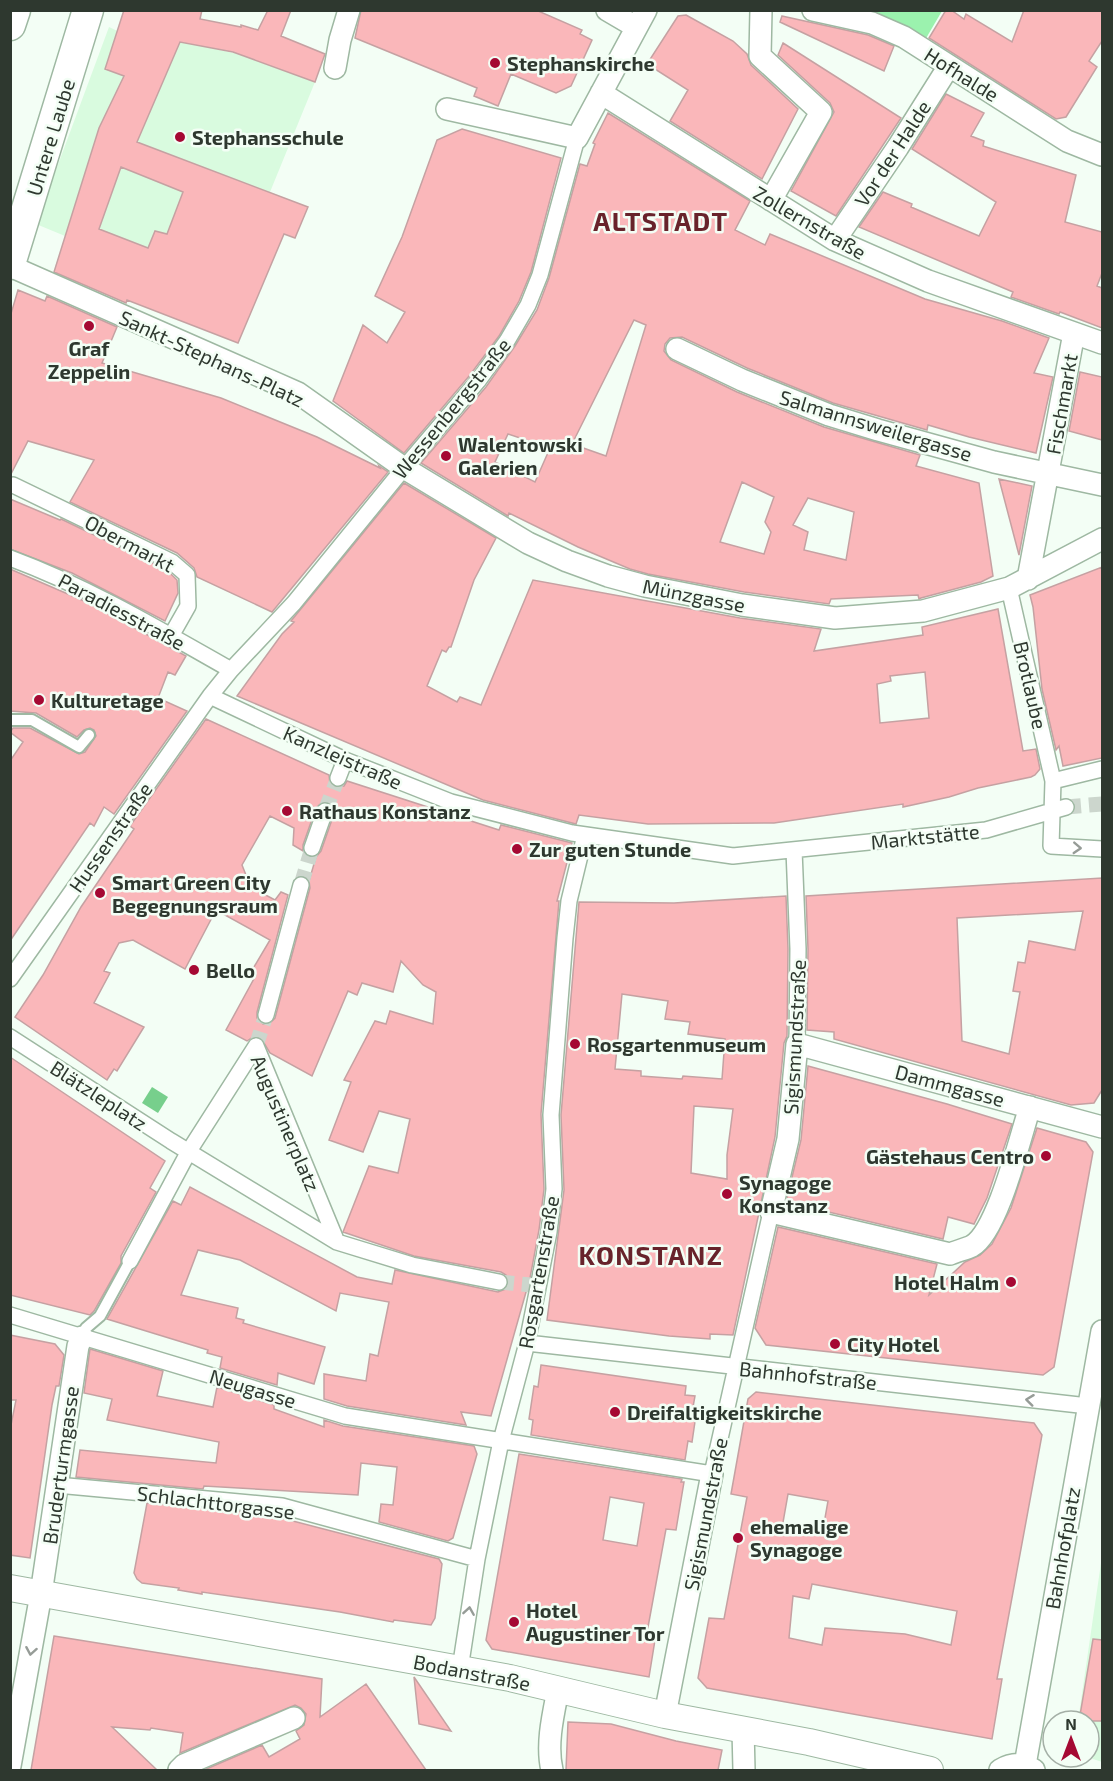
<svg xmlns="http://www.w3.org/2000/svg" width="1113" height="1781" viewBox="0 0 1113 1781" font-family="'Exo 2',sans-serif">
  <rect width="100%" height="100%" fill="#f3fef5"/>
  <path fill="#d9fbdf" d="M109,27L128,36L140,32L233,53L235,50L243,52V56L315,82L270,192L308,207L295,238L284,234L238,343L54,271L65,236L36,224Z
    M1101,1563H1102V1762L1087,1757H1089V1721H1078Z"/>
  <path fill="#9bf2ae" d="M850,11H942L925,40Z"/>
  <path fill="#77cf8c" d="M152,1087L168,1097L158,1113L142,1103Z"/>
  <path fill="#fab7ba" stroke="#c5a1a2" stroke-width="1.5" fill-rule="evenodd" d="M124,10H202L200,19L241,27V25L258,30L268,10H291L281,36L325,54L315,82L233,52L180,42L137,142L308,207L295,238L284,234L238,343L127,300L126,303L54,272L99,128L124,76L105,69ZM121,167L183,192L167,234L155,231L148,248L99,229Z
    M361,10H536L582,30L580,34L592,40L571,86L556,93L511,74L498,106L474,96L477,88L355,38Z
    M946,10H951L964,19L966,14L1012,42L1024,10H1102V41L1089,61L1097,67L1066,117L1056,119L929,38Z
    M686,15L733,41L747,54L751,65L798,109L762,179L670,121L688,90L647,64L678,16Z
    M782,16L868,35L894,46L884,71L780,22Z
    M783,43L901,118L836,216L791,191L834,112L830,103L778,55Z
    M946,94L984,113L971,136L984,141L983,146L1076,175L1065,222L1102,232V273L1097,286L1102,288V328L1060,312L1059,314L1011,297L1013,292L859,227L883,192L912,204L911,207L979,236L996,202L912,149Z
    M608,113L750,201L735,230L765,245L770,234L925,299L1002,321L1049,338L1034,373L1053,377L1036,453L969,437L928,425L927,430L833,403L747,368L682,337L670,338L665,344L664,351L671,360L737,392L824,427L920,455L916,466L979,483L993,576L981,582L921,598L919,599L918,595L831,599L829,604L744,592L648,574L630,569L578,547L509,513L508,516L421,463L486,387L515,346L537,310L549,278L580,164L587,166L595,144L593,143ZM634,320L646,325L606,456L572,444ZM508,434L550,448L535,482L495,462ZM742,482L774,497L765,522L771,532L764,554L720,542ZM808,498L854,512L846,560L804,550L808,532L793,525Z
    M462,129L561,158L531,272L519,301L499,336L470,375L404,453L333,401L363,325L387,343L405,312L375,296L402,237L437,140Z
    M18,290L45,301L47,296L117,327L102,363L221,398L317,437L380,468L379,466L388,472L272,612L197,577L194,568L177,553L70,502L94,460L28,441L10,476V317Z
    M1080,372L1102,377V440L1069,431Z
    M999,479L1032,486L1019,555Z
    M404,483L496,538L474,580L451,647H449L446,652L442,650L427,686L457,702L460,697L481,705L533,580L740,618L821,629L814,651L923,635L922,627L998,609L1023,751L1036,749L1040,769L1035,775L1031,777L978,788L949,797L903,807V804L774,823L648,824L579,815L576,824L483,800L237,696L282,634L294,622L291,621ZM925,672L929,718L880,723L877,684L891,681L890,676Z
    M10,499L60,520L61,519L167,570L177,580L178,593L165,621L72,573L10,549Z
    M1102,567V758L1063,766L1059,746L1056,750L1042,689L1033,607L1030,595Z
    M10,569L91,604L186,656L175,675L168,672L158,698L187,711L114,814L104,807L94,826L90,823L10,941V761L23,742L10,732L13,728H30L79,754L85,752L96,736L94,730L90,728L84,730L77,737L36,713L10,711Z
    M206,719L329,775L330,784L335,787L344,786L347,781L499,830L501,825L572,843L557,901H559L541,1114L544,1189L539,1230L530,1278L491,1416L461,1412L466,1425L347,1406L324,1399V1374L366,1381L370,1354L378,1356L389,1302L340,1293L336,1311L240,1260L198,1250L181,1295L238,1308L236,1318L244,1320L243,1323L325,1347L314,1384L278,1373L277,1385L220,1368L222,1357L207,1353L208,1350L107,1319L173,1201L181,1205L190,1187L357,1277L392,1284L395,1270L498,1292L506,1289L509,1283L506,1275L501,1272L414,1256L343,1232L369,1166L398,1173L410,1119L379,1111L363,1152L329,1140L351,1082L344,1080L375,1021L386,1024L390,1011L433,1024L436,992L423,985L401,961L393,992L362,983L357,995L348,991L312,1076L270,1053L261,1038L253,1037L247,1041L226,1030L256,975L251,972L270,940L216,910L185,969L133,940L119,943L104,971L110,973L94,1003L144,1027L117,1071L114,1069L107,1080L15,1017L43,975L81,907L134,829L130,826ZM324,801L333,805L334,814L321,851L316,857L309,881L310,888L275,1018L269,1024H263L257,1018V1012L288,895L281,892L275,900L245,884L246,875L242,865L270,816L294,828L293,845L303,851V845L316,808Z
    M1102,878V1090L1094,1103L1071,1105L834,1039V1032L807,1030L808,949L806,896ZM1083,911L1075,950L1029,941L1025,963L1018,962L1013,991L1020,992L1009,1054L962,1041L957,918Z
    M786,896L788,949L787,1036L784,1043L775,1137L733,1335L710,1334V1339L669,1336L547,1320L564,1190L561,1115L579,902L674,903ZM622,994L668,1001L665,1019L690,1022L688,1034L725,1039L722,1079L683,1076L682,1079L641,1076V1071L615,1069ZM694,1106L733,1109L727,1155V1179L691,1173Z
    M10,1057L165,1161L150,1188L156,1192L121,1256V1263L94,1311L90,1315L10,1295Z
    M808,1066L947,1104L1012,1124L987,1198L974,1224L948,1217L943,1239L786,1202L801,1140Z
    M1037,1128L1086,1142L1093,1152L1054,1367L1043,1375L766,1345L755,1328L778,1227L937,1264L929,1295L965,1262L980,1255L992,1244L1011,1208Z
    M10,1335L55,1344L64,1355L59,1386H56L52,1405L30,1558L10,1555V1430L16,1400H10Z
    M90,1349L163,1371L157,1396L213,1407L217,1387L274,1405V1409L324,1427V1420L343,1426L474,1446L477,1454L453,1538L448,1541L379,1522L381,1504L393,1505L397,1467L361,1463L358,1495L204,1486L203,1489L76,1477L80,1450L216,1463L219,1442L107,1420L112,1399L84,1393Z
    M541,1365L686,1386L685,1395L695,1396L693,1407L697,1408L692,1442L688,1441L685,1460L531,1435L533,1420L529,1419L534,1386L538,1387Z
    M756,1392L1034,1423L1042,1435L997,1679H1002L992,1739L707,1688L698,1678L709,1618L724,1619L747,1497L731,1494L748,1399ZM788,1494L828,1501L822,1535L782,1528ZM812,1584L957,1611L951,1645L905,1634L825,1628L822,1645L789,1638L793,1596L809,1599Z
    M519,1454L682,1479L681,1482H684L676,1530L666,1529L646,1638L655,1640L649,1677L492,1649L486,1640ZM610,1497L644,1503L637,1546L603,1540Z
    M147,1503L266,1514L439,1559L442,1564L435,1618L431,1625L394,1620L393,1622L340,1612L202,1592V1594L178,1590L179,1588L142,1583L137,1579L134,1573Z
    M54,1636L322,1679L320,1717L366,1684L426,1770H204L262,1745L269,1757L300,1739L296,1731L304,1725L306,1714L301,1708L295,1705L180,1753L183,1733L151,1728L150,1730L112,1727L157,1770H31Z
    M1093,1639L1102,1640V1721H1079Z
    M414,1677L451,1731L419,1724Z
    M568,1722L611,1724L676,1741L722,1750L718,1770H566Z"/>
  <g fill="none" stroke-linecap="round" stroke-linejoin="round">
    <path stroke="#ccd6cd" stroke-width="15" stroke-dasharray="15 8" stroke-linecap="butt" d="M1066,807L1102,804
      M325,811L338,778
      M301,885L312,848
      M256,1046L266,1015
      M499,1282L531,1285"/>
    <defs>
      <path id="service" d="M10,720H32L79,747L89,735
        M82,1337L86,1328L100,1316L130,1261"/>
      <path id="pedestrian" d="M13,485L172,562L187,575L188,606L171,636
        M10,558C88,587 159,629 231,670
        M1009,588L1053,781
        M210,696L345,760L451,802L572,833L733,856L986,830L1066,807
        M1102,769L1053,781L1051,846L1102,849
        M338,778L345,760
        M312,848L325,811
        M794,850L798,949L797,1044
        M10,979L210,696L231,670L294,603L404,468L478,381L507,341L528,305L540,275L577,138
        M266,1015L301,885
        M10,1037L171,1141L337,1242L412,1265L499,1282
        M256,1046L337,1242
        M130,1261L189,1151L256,1046
        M10,1315L345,1416L712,1474L771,1212
        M527,1343L1088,1406
        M57,1485L282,1506L477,1559
        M460,1669L477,1559L501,1441L527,1343L549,1232L554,1189L551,1115L565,938L569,901L585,835"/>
      <path id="minor" d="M607,10L636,27
        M761,10L760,56L821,112L771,200
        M813,10L872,23L904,37L1067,141L1102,155
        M335,68L340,40L349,10
        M601,93L835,240L928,281L1102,343
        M447,109L577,138L646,10
        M835,240L898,147L949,66
        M10,266L298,393L404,468L528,543L567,561L608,576L645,586L742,605L835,618L923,611L1009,588L1102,539
        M677,349L742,380L829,415L878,430L994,462L1102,485
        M1028,579L1074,333
        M1030,1107C1020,1137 998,1231 972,1246C966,1249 957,1251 950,1254L771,1212L788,1139L797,1044L1102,1127
        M665,1715L712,1474
        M743,1729L744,1770
        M1025,1765L1102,1331
        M10,1766L41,1594L78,1346L82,1337
        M179,1770L184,1765L294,1718
        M552,1770C546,1745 553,1715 558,1690
        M1000,1770C1012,1763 1022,1762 1034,1770"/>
      <path id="tertiary" d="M10,1588L510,1678L665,1715L809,1742L930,1770"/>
      <path id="secondary" d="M10,25L15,10
        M10,264L88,10"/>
    </defs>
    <use href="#service" stroke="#9eb8a2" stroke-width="14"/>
    <use href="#pedestrian" stroke="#9eb8a2" stroke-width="18"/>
    <use href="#minor" stroke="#9eb8a2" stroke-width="24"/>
    <use href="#tertiary" stroke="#9eb8a2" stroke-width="28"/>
    <use href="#secondary" stroke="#9eb8a2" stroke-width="33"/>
    <use href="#service" stroke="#fff" stroke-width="10"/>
    <use href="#pedestrian" stroke="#fff" stroke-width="15"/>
    <use href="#minor" stroke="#fff" stroke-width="21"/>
    <use href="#tertiary" stroke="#fff" stroke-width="26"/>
    <use href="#secondary" stroke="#fff" stroke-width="30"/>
  </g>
  <defs><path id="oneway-chevron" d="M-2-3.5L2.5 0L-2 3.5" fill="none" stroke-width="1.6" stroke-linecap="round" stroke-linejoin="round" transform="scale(1.5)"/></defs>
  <g stroke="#969c97">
    <use href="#oneway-chevron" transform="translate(1077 848) rotate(3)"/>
    <use href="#oneway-chevron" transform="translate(1030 1400) rotate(-173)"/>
    <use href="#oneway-chevron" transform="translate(469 1611) rotate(-81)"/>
    <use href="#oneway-chevron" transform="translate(31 1651) rotate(100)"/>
  </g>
  <g fill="#a50933" stroke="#f3fef5" stroke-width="2">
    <circle cx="495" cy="63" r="6"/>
    <circle cx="180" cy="137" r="6"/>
    <circle cx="89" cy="326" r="6"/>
    <circle cx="446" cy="456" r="6"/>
    <circle cx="39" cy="700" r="6"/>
    <circle cx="287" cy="811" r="6"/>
    <circle cx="517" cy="849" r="6"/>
    <circle cx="100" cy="893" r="6"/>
    <circle cx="194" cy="970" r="6"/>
    <circle cx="575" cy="1044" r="6"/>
    <circle cx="1046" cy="1156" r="6"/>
    <circle cx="727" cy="1194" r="6"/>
    <circle cx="1011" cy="1282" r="6"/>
    <circle cx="835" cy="1344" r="6"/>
    <circle cx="615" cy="1412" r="6"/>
    <circle cx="738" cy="1538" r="6"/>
    <circle cx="514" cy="1622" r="6"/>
  </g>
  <g text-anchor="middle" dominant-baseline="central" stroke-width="5" stroke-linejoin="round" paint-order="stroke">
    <g font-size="20" font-weight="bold" fill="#2e382f" stroke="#f3fef5" text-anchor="start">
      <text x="507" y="63">Stephanskirche</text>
      <text x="192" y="137">Stephansschule</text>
      <text x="89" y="348" text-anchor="middle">Graf<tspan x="89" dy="23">Zeppelin</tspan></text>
      <text x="458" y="444">Walentowski<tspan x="458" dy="23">Galerien</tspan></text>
      <text x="51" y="700">Kulturetage</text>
      <text x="299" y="811">Rathaus Konstanz</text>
      <text x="529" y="849">Zur guten Stunde</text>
      <text x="112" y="882">Smart Green City<tspan x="112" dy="23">Begegnungsraum</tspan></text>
      <text x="206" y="970">Bello</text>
      <text x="587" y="1044">Rosgartenmuseum</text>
      <text x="1034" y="1156" text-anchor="end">Gästehaus Centro</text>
      <text x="739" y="1182">Synagoge<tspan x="739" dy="23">Konstanz</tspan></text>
      <text x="999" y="1282" text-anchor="end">Hotel Halm</text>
      <text x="847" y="1344">City Hotel</text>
      <text x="627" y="1412">Dreifaltigkeitskirche</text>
      <text x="750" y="1526">ehemalige<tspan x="750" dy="23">Synagoge</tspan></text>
      <text x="526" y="1610">Hotel<tspan x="526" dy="23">Augustiner Tor</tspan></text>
    </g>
    <g font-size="20" fill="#2e382f" stroke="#f3fef5">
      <text transform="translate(962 74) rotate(32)">Hofhalde</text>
      <text transform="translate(50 137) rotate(-73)">Untere Laube</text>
      <text transform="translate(892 153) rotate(-57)">Vor der Halde</text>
      <text transform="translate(810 222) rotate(30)">Zollernstraße</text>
      <text transform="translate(212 358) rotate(25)">Sankt-Stephans-Platz</text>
      <text transform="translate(1061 404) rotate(-80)">Fischmarkt</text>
      <text transform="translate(451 408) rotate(-51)">Wessenbergstraße</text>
      <text transform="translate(876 425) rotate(17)">Salmannsweilergasse</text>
      <text transform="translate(130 543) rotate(28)">Obermarkt</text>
      <text transform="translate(694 595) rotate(11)">Münzgasse</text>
      <text transform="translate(122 611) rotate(28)">Paradiesstraße</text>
      <text transform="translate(1031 685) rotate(77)">Brotlaube</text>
      <text transform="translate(343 757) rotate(24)">Kanzleistraße</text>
      <text transform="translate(925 836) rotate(-6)">Marktstätte</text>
      <text transform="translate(110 837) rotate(-55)">Hussenstraße</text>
      <text transform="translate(794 1037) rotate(-87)">Sigismundstraße</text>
      <text transform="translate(950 1085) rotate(15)">Dammgasse</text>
      <text transform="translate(99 1095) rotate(33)">Blätzleplatz</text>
      <text transform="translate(286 1123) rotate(67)">Augustinerplatz</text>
      <text transform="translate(538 1272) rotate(-80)">Rosgartenstraße</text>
      <text transform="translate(808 1375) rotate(6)">Bahnhofstraße</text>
      <text transform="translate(253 1388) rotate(17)">Neugasse</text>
      <text transform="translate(60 1465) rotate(-82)">Bruderturmgasse</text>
      <text transform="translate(216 1502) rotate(7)">Schlachttorgasse</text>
      <text transform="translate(705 1514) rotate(-79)">Sigismundstraße</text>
      <text transform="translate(1062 1548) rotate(-80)">Bahnhofplatz</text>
      <text transform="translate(472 1672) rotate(11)">Bodanstraße</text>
    </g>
    <g font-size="26" font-weight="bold" letter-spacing="1.5" fill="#68232b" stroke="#f3fef5">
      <text x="661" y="220">ALTSTADT</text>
      <text x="651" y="1254">KONSTANZ</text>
    </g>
  </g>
  <rect width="1113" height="1781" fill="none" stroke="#2e382f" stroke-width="24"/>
  <g transform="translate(1071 1739)"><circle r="28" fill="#f3fef5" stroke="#a4afa6" stroke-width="1.5"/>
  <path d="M0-4.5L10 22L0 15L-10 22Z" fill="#a50933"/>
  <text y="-9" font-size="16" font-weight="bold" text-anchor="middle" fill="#2e382f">N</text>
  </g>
</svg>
